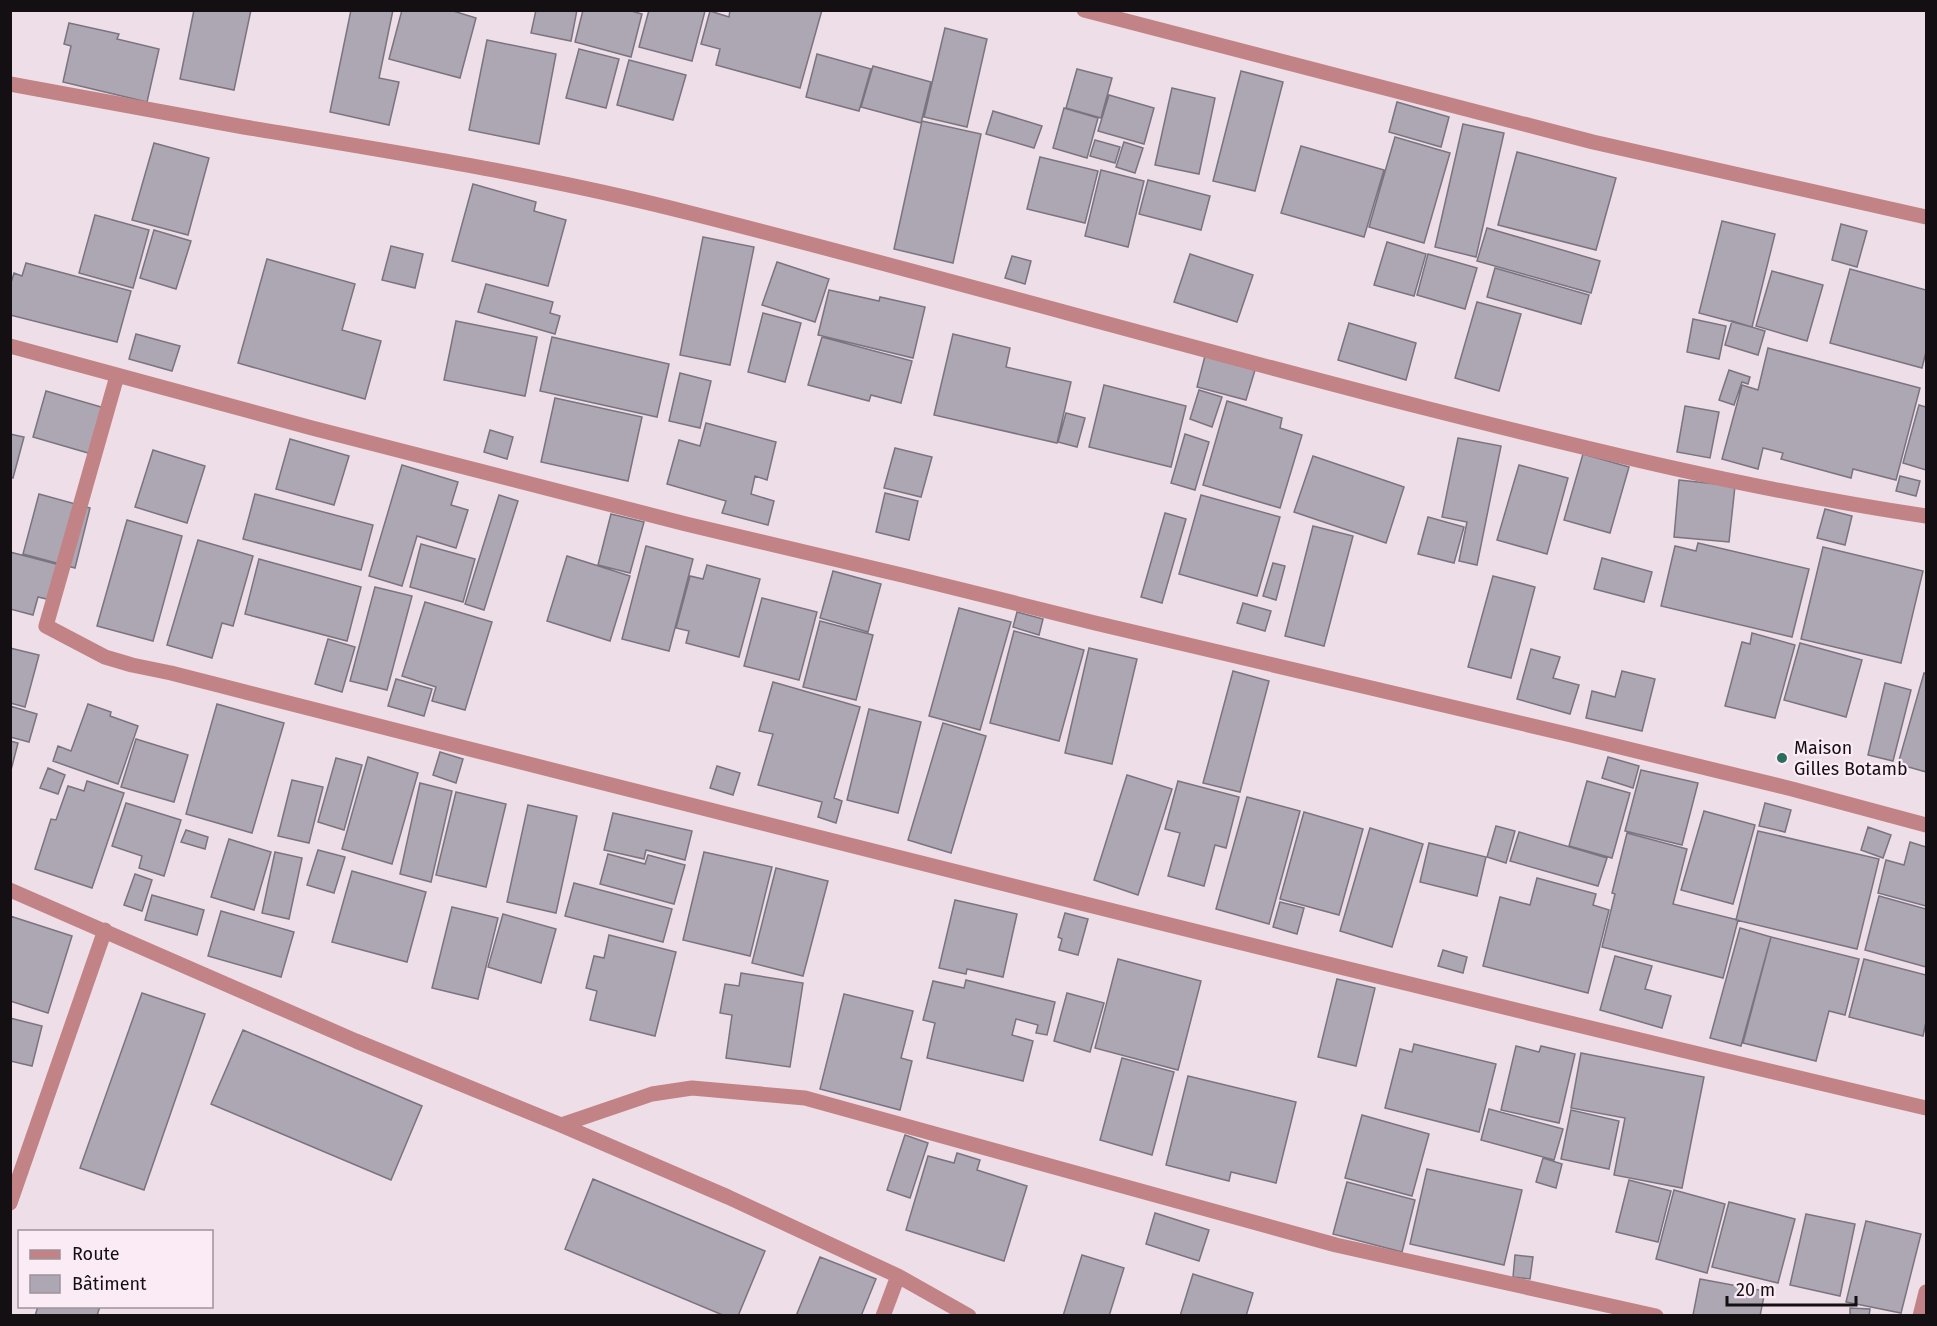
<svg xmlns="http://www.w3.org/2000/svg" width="1937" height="1326" viewBox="0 0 1937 1326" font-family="'Fira Sans',sans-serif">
  <rect width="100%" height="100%" fill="#eedee7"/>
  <path fill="#ada6b3" stroke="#7a7480" stroke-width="1.5" d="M194,10H251L234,90L180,79Z
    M351,10H393L379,78L399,82L389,125L330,112Z
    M402,10H450L476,18L460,78L389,59Z
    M536,10H577L571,41L531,33Z
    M583,10H628L642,14L631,57L575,42Z
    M649,10L705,11L692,61L639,47Z
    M730,10H822L800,88L716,65L720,49L701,44L710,11L729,17Z
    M69,23L119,34L117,39L159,49L147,102L63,82L71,46L64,44Z
    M945,28L987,39L967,127L924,117Z
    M487,40L556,54L539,144L469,130Z
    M579,49L619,59L606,108L566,98Z
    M817,54L871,69L859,111L806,97Z
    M629,60L686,75L673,120L617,105Z
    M873,66L931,82L921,123L861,107Z
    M1077,69L1112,78L1101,118L1066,108Z
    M1241,71L1283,82L1255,191L1213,181Z
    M1172,88L1215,98L1199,174L1155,165Z
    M1109,95L1154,108L1144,144L1098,131Z
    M1397,102L1449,117L1441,147L1389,132Z
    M1064,108L1098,118L1087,158L1053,148Z
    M993,111L1042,126L1034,148L986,134Z
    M922,121L981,134L953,263L894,249Z
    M1463,124L1504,133L1476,257L1435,247Z
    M1395,137L1450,153L1424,243L1369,227Z
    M1095,140L1120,147L1115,163L1090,156Z
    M1124,142L1143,148L1135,173L1116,167Z
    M154,143L209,158L188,235L132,220Z
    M1301,146L1384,170L1364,237L1281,213Z
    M1517,152L1616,178L1596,250L1498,225Z
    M1040,157L1098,171L1085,223L1027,209Z
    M1101,170L1144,181L1128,247L1085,236Z
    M1148,180L1210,196L1201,230L1139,214Z
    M473,184L536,202L534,211L566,220L548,286L452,261Z
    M95,215L149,230L133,288L79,273Z
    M1722,221L1775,234L1752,327L1699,313Z
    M1841,224L1867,231L1857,267L1832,260Z
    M1487,228L1600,261L1591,293L1477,261Z
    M154,230L191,241L176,289L140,278Z
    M703,237L754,247L730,365L680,355Z
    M1387,242L1426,254L1414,296L1374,285Z
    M391,246L423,254L415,288L382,280Z
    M1190,254L1253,275L1237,322L1174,302Z
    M1428,254L1477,268L1465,309L1417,295Z
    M1012,256L1031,261L1025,284L1005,278Z
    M267,259L355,284L342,330L381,341L365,399L238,363Z
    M777,262L829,279L815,322L762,305Z
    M26,263L131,291L117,342L10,315V286L14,273L22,276Z
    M1495,268L1589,295L1581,324L1487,297Z
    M1850,269L1926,290V352L1922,368L1830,343Z
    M1772,271L1823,285L1807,341L1756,326Z
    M486,284L553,302L550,313L560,316L555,334L478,312Z
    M829,290L879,301L880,297L925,307L913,358L818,335Z
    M1477,302L1521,314L1499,391L1455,378Z
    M763,313L801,323L785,382L748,372Z
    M1693,319L1726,326L1719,359L1687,352Z
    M456,321L537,337L525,396L444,380Z
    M1732,321L1765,331L1758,355L1725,345Z
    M1349,323L1416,343L1406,380L1338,360Z
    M136,334L180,346L172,371L129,359Z
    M953,334L1010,348L1006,367L1071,382L1057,443L934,415Z
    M552,337L669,364L657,417L540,391Z
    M822,337L912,361L901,403L871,395L869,401L808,385Z
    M1768,348L1920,388L1896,480L1853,469L1851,478L1781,459L1783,453L1763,448L1758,469L1722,459L1742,385L1758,390Z
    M1205,356L1255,370L1246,400L1197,387Z
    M1729,370L1750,377L1748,384L1742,382L1734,405L1719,400Z
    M680,373L711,381L700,428L669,421Z
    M1104,385L1186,406L1171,467L1089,447Z
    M1199,390L1222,397L1212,427L1190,419Z
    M46,391L108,409L95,455L33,437Z
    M555,398L642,417L628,481L541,462Z
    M1227,401L1282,418L1280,428L1302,435L1280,508L1203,485Z
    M1919,405L1926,407V470L1903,463Z
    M1685,406L1719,412L1710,458L1677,452Z
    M1066,413L1085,418L1077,447L1058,442Z
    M706,423L776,442L767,480L755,476L751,494L774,501L768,525L722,513L726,501L667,484L679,440L700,446Z
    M490,430L513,437L507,459L484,452Z
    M10,434L24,437L13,478L10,477Z
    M1185,434L1209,442L1195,490L1171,483Z
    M1458,438L1501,446L1477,565L1459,561L1467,522L1442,517Z
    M290,439L349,456L334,505L276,489Z
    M895,448L932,457L921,497L884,488Z
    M153,450L205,466L187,523L135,507Z
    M1583,454L1629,467L1610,533L1564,520Z
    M1313,456L1404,487L1386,543L1294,512Z
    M402,465L458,482L451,505L468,510L456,548L417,536L402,586L369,576Z
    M1519,465L1568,478L1547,554L1497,540Z
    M1900,476L1920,481L1916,496L1896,491Z
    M1679,480L1735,486L1729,542L1674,537Z
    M885,493L918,501L909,540L876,532Z
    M39,494L90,508L75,568L23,554Z
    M255,494L373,525L361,570L243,539Z
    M499,495L518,501L484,610L465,604Z
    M1201,495L1280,517L1257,596L1179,574Z
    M1825,509L1852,516L1845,545L1817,538Z
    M1165,513L1186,519L1162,603L1141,597Z
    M611,514L644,522L630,573L598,565Z
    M1428,517L1464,527L1454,563L1418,554Z
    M127,520L182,536L153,641L97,626Z
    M1313,526L1353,536L1324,646L1285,636Z
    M198,540L253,556L233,626L222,623L212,658L167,645Z
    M1698,543L1809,569L1792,637L1661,606L1675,546L1696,551Z
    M421,544L475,559L463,602L410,587Z
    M646,546L693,559L669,651L622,639Z
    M1823,547L1923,571L1901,663L1801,639Z
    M10,552L60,565L51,600L38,597L33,615L10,609Z
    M567,556L630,576L610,641L547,621Z
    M1602,558L1652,572L1644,602L1594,589Z
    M259,559L361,587L347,641L245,614Z
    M1273,563L1285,566L1276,600L1263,596Z
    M707,565L760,579L739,657L686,643L689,631L676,628L690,576L703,579Z
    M833,571L881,584L868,632L820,618Z
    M1493,576L1535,587L1511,678L1468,667Z
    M375,587L412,596L387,690L350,681Z
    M762,598L817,612L799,680L744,666Z
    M425,602L492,622L465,710L432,701L436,687L402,676Z
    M1243,603L1271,611L1265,631L1237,623Z
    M959,608L1011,622L980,730L929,716Z
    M1017,612L1043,619L1039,635L1013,627Z
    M820,621L873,635L856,700L803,687Z
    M1014,631L1084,650L1059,741L990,723Z
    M1752,633L1795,645L1775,718L1725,706L1742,642L1750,644Z
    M328,639L355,647L342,692L315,684Z
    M1800,643L1862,660L1846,717L1784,700Z
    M10,648L39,655L25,707L10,703Z
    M1089,648L1137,659L1112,764L1065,753Z
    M1531,649L1560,657L1553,678L1579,685L1570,714L1517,699Z
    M1233,671L1269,681L1240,792L1203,783Z
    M1622,671L1655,679L1642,731L1586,718L1592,691L1615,697Z
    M1924,673L1926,674V772L1898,764Z
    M396,679L432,689L424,716L388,706Z
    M773,682L860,707L834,798L842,801L836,823L818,817L822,802L758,785L773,734L759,731Z
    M1885,683L1911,690L1893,761L1868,755Z
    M88,704L111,712L110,716L138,726L118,784L53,761L58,746L71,751Z
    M217,704L284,723L252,833L186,814Z
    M10,706L37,714L29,742L10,737Z
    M869,709L921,722L898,813L847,800Z
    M943,723L986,736L951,853L908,840Z
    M136,739L188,755L174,802L121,787Z
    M10,741L18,743L10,774Z
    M440,752L463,759L456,783L433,775Z
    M368,757L418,773L392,864L342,849Z
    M1608,757L1639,766L1633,788L1602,778Z
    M336,758L362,765L344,830L318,822Z
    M717,766L740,773L733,795L710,788Z
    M48,768L65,775L58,794L40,788Z
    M1641,770L1698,783L1682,845L1625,831Z
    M1127,775L1172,789L1138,895L1094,880Z
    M292,780L323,787L309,843L278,836Z
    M87,781L124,793L92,888L35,869L51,819L56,820L68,786L84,791Z
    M1178,781L1239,797L1226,848L1215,845L1204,886L1168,876L1180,833L1165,829Z
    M1587,781L1630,793L1612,858L1569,846Z
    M420,783L452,791L431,882L400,874Z
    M456,792L506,804L486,887L436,875Z
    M1247,797L1300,811L1269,924L1216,909Z
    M126,803L181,820L164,876L139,868L142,856L112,846Z
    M1765,803L1791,810L1785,832L1759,826Z
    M528,805L577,816L556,913L507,902Z
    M1704,811L1755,825L1733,904L1681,890Z
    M1304,812L1363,829L1339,915L1280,899Z
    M613,813L692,831L685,860L646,850L644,859L604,850Z
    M1496,826L1515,831L1506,863L1487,857Z
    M1868,827L1891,835L1883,858L1861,850Z
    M1370,828L1423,844L1392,947L1340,931Z
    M186,830L208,837L205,849L181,842Z
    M1758,831L1879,859L1857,949L1736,920Z
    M1519,832L1607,858L1598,886L1510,861Z
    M1627,833L1687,849L1673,904L1738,920L1723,978L1602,947L1615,894L1612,893Z
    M229,839L271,852L254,910L211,897Z
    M1910,842L1926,847V906L1878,893L1886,860L1904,865Z
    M1429,843L1486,857L1477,896L1420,882Z
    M318,850L345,857L334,893L307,885Z
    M275,852L302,858L289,919L262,913Z
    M704,852L772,867L750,956L683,940Z
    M608,854L645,864L648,855L685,865L674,904L600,884Z
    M776,868L828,881L803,976L752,963Z
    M352,871L426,892L407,962L332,942Z
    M135,874L152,880L142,911L124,905Z
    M1537,878L1596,894L1593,905L1609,910L1588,993L1483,966L1500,897L1530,905Z
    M574,883L672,909L663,942L565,916Z
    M152,895L204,910L197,935L145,920Z
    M1879,896L1926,909V967L1865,950Z
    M955,900L1017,914L1003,977L967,969L966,974L939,968Z
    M1280,902L1304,908L1297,934L1273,927Z
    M452,907L498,918L478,999L432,988Z
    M221,911L294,932L281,977L208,956Z
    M1065,913L1088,919L1078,955L1059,950L1062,939L1058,937Z
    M503,914L556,929L541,983L488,967Z
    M10,916L72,936L48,1013L10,1001Z
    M1740,928L1771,937L1741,1046L1710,1038Z
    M609,935L676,952L655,1036L590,1020L597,991L586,988L594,956L604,958Z
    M1771,937L1859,959L1845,1015L1829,1011L1816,1061L1743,1043Z
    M1443,950L1467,957L1463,973L1438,966Z
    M1615,956L1652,966L1645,989L1671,996L1662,1028L1600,1010Z
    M1118,959L1201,981L1178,1070L1095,1048Z
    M1864,959L1926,975V1022L1923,1036L1849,1017Z
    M741,973L803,983L790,1067L726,1058L732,1015L720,1013L725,984L739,986Z
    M1337,979L1375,988L1356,1066L1318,1057Z
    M966,980L1055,1002L1047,1035L1036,1033L1038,1025L1016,1019L1012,1035L1033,1041L1023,1081L927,1058L935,1023L923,1020L933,981L964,988Z
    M142,993L205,1014L144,1190L80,1168Z
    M1067,993L1104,1003L1090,1052L1054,1041Z
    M844,994L913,1011L901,1058L912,1061L900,1110L820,1089Z
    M10,1018L42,1026L32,1066L10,1061Z
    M243,1030L422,1106L391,1180L211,1104Z
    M1414,1044L1496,1064L1479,1132L1385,1108L1400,1049L1412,1052Z
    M1516,1046L1539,1052L1541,1046L1575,1054L1559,1123L1501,1110Z
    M1581,1053L1704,1077L1682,1188L1614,1175L1625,1118L1571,1108Z
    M1122,1058L1174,1072L1152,1155L1100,1140Z
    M1188,1076L1296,1102L1276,1183L1231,1172L1229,1181L1166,1165Z
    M1489,1109L1563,1129L1554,1160L1481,1140Z
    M1571,1110L1619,1121L1609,1169L1561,1159Z
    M1362,1115L1429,1134L1412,1196L1345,1178Z
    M905,1135L928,1143L910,1198L887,1190Z
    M957,1153L980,1160L977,1170L1027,1186L1004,1261L906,1230L928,1156L954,1163Z
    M1543,1158L1562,1164L1556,1188L1536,1182Z
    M1427,1169L1522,1190L1504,1265L1410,1244Z
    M593,1179L765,1251L738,1316H725L565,1249Z
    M1629,1180L1671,1191L1658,1242L1616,1232Z
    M1347,1182L1415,1200L1402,1252L1333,1234Z
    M1674,1190L1725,1204L1707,1273L1656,1259Z
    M1729,1202L1795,1219L1778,1283L1712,1267Z
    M1155,1213L1209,1230L1199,1261L1146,1244Z
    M1806,1214L1855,1224L1840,1296L1790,1285Z
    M1866,1221L1921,1234L1901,1313L1846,1302Z
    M1082,1255L1124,1268L1109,1316H1063Z
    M1515,1255L1533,1257L1530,1279L1513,1277Z
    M820,1257L876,1279L861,1316H796Z
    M1193,1274L1253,1293L1246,1316H1180Z
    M1700,1279L1765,1291L1760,1316L1693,1315Z
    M38,1306H100L97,1316H35Z
    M1850,1308L1870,1309L1869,1316H1850Z"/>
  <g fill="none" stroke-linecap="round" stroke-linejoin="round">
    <path stroke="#c28386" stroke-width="15" d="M1084,10L1593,142L1926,217
      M10,84C88,99 166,113 244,127C393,152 542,175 690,213C935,275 1179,345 1425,408C1591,450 1757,491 1926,516
      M10,346L312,428L686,524L906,576L1095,623L1571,735L1792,789L1926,825
      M117,376L46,626L105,657L132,665L171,673C755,822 1339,970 1926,1108
      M10,890L356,1041L561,1125L728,1197L898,1276L969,1316
      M561,1125L652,1094L692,1088L805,1098L1336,1245L1656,1316
      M10,1203L105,930
      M883,1316L898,1276
      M1920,1316L1926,1292"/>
  </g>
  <circle fill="#2b6d5d" stroke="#fbebf4" stroke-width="2" cx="1782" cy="758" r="6"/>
  <g text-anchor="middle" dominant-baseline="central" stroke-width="4.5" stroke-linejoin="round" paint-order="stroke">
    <g font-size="18" fill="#140f12" stroke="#fbebf4" text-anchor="start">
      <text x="1794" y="748">Maison<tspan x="1794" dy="21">Gilles Botamb</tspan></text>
    </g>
  </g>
  <rect width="1937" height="1326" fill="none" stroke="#140f12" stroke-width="24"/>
  <rect x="18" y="1230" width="195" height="78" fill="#fbebf4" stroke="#9f939a" stroke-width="1.5"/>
  <rect x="30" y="1250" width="30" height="9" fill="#c28386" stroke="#9f939a" stroke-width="1.5"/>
  <text x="72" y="1260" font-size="18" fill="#140f12">Route</text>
  <rect x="30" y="1275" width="30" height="18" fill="#ada6b3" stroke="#9f939a" stroke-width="1.5"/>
  <text x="72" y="1290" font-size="18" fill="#140f12">Bâtiment</text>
  <path d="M1727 1296v9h129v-9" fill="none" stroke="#140f12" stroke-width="3"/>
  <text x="1736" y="1296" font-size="18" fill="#140f12" stroke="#fbebf4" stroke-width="4.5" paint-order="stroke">20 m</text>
</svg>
